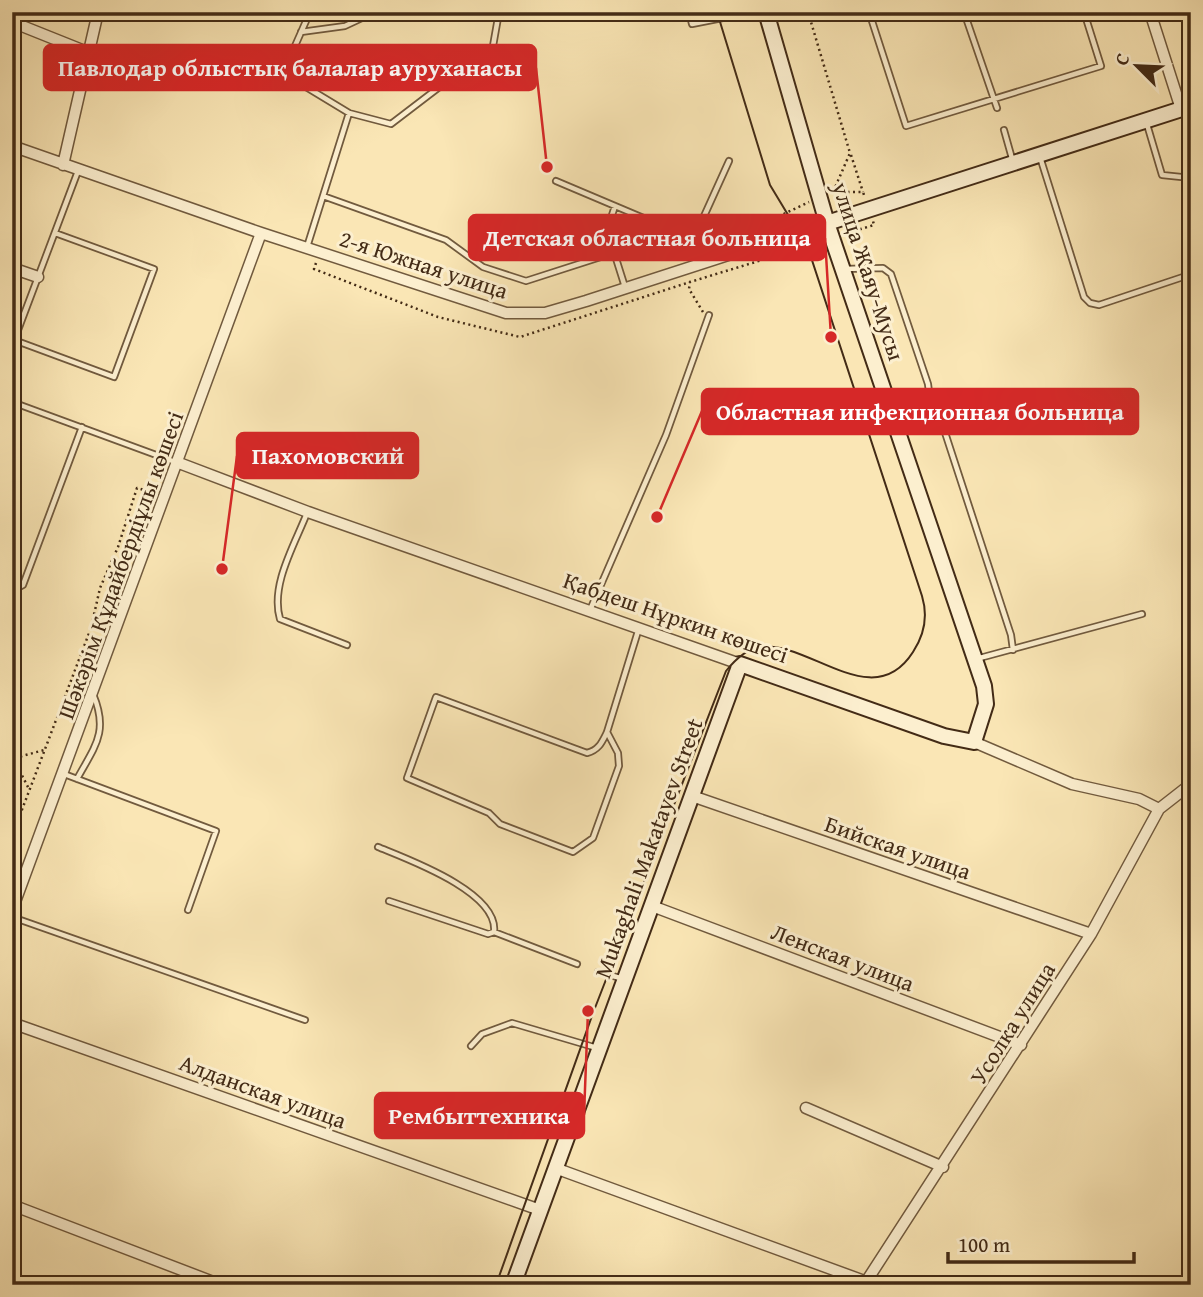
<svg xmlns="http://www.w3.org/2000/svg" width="1203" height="1297" viewBox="0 0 1203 1297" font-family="'Gentium Book Plus',serif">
  <rect width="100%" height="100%" fill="#fae6b5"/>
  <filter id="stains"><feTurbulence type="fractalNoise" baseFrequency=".00286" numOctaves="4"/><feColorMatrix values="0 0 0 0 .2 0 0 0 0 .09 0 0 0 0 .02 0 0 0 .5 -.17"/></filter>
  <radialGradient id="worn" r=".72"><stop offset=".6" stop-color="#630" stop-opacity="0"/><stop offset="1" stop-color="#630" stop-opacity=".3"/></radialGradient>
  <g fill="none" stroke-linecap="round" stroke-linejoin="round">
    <defs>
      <path id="lane" d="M310,12L283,73L349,113L391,124L493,46L499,12
        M689,12L692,24L753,12
        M891,12L871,18L906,126L1101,66L1084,12
        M964,12L997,108
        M1044,12V15L1053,12
        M301,32L345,26L375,12
        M1146,121L1162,175L1191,178
        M1004,130L1013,162
        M1040,157L1084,297L1090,303L1099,305L1186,276L1191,269
        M556,181L679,233
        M323,196L446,240L483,267L526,281L700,225L729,161
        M615,206L607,230L625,287
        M307,247L349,113
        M844,269L883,268L891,274L928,384L930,400
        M12,322L20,325
        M14,340L114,377L154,269L55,233
        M12,346L78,171
        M12,402L178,463
        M894,412L930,400L937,408L1011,635L1013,650
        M307,513C295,544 270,585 280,619L347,645
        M12,591L23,585L82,427
        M590,610L666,435L709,315
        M976,659L1142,614
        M607,732L618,753L619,766L593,838L573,852L500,824L489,813L407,778L436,697L587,753C599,750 602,742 607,732L639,628
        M64,774L216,831L188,910
        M77,779C95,746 109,732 93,694
        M378,847C407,859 499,892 494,932L577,964
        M389,901L488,934L494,932
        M12,917L305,1020
        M598,972L624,979
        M471,1046L482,1034L512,1023L597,1048"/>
      <path id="street" d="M1150,12L1181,109
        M12,22L87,52
        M12,146L261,233L506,313H545L586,301L827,223
        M63,165L98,12
        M12,268L38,277
        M179,463L308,512L740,664
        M974,742L1072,784L1139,799L1159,809
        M692,796L1091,934
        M652,906L1021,1045
        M12,910L261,233
        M12,1023L540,1210
        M806,1108L943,1167
        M555,1168L867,1282
        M12,1205L221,1285
        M515,1279L529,1285
        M864,1285L1091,934L1159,809L1191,784"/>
      <path id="secondary" d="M827,223L1191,106
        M513,1285L740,664L944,736L974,742L986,704L984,686L827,223L766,12"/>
    </defs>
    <use href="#lane" stroke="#715a3e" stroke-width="8"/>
    <use href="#street" stroke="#715a3e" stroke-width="13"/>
    <use href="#secondary" stroke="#432b16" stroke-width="18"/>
    <path stroke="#432b16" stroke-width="2.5" stroke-dasharray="2 3.5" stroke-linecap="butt" d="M808,12L850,153L834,190
      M851,155L863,192
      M831,192H863L865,198
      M766,232L769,221L809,202
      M844,234L874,225L873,221
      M316,263L314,269L438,317L520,337L690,282
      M703,312L689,289L690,282L821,242
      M12,756L29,789
      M15,758L44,750
      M12,836L91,628L100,588L118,547L137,488L155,493"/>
    <use href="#lane" stroke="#fcefcf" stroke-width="4.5"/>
    <use href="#street" stroke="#fcefcf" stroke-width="10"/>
    <use href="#secondary" stroke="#fcefcf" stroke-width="14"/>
    <path stroke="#432b16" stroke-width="2" d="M496,1285L593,1013L726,671C734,661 747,649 760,647C809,640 873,715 913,652C925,634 928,616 922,596L808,248L770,185L717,12"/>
  </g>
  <g text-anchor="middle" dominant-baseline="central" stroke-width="6" stroke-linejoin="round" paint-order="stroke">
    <g font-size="23" fill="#432b16" stroke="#fcefcf">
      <text transform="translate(424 264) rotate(18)">2-я Южная улица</text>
      <text transform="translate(869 271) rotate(72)">улица Жаяу-Мусы</text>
      <text transform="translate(120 565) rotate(-70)">Шәкәрім Құдайбердіұлы көшесі</text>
      <text transform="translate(676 617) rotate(19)">Қабдеш Нұркин көшесі</text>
      <text transform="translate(898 847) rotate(19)">Бийская улица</text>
      <text transform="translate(648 848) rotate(-70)">Mukaghali Makatayev Street</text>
      <text transform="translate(843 957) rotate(21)">Ленская улица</text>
      <text transform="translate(1012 1023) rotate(-58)">Усолка улица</text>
      <text transform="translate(263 1091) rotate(20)">Алданская улица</text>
    </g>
  </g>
  <path fill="none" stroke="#d62828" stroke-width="2.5" d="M547 167L536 68M831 337L825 238M657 517L702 411M222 569L237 456M588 1011L584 1115"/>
  <g fill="#d62828" stroke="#fcefcf" stroke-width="2.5">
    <circle cx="547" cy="167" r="7"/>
    <circle cx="831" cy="337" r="7"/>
    <circle cx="657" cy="517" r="7"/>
    <circle cx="222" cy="569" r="7"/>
    <circle cx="588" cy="1011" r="7"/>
  </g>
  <g fill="#d62828" stroke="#d62828" stroke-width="2.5">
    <rect x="44" y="45" width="492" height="45" rx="7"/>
    <rect x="469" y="215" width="356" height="45" rx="7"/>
    <rect x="702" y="389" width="436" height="45" rx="7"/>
    <rect x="237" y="433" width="181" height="45" rx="7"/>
    <rect x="375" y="1093" width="209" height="45" rx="7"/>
  </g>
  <g font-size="24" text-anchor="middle" font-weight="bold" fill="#fff">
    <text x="290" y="76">Павлодар облыстық балалар ауруханасы</text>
    <text x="647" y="246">Детская областная больница</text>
    <text x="920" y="420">Областная инфекционная больница</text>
    <text x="328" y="464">Пахомовский</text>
    <text x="479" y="1124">Рембыттехника</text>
  </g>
  <rect width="1203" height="1297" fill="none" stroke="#fae6b5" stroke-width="42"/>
  <rect x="14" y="14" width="1175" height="1269" fill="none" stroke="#432b16" stroke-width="3.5"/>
  <rect x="21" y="21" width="1161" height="1255" fill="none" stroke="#432b16" stroke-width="2"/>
  <g transform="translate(1137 66) rotate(294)" stroke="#fcefcf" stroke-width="5" paint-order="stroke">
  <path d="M0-5L12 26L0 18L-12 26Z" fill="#432b16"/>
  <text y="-10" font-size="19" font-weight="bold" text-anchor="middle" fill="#432b16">С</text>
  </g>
  <path d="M948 1252v10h186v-10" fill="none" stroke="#432b16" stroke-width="3.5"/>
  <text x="958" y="1252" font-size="21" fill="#432b16" stroke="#fcefcf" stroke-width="5" paint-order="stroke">100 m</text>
  <rect width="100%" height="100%" filter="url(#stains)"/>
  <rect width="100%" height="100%" fill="url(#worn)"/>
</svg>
